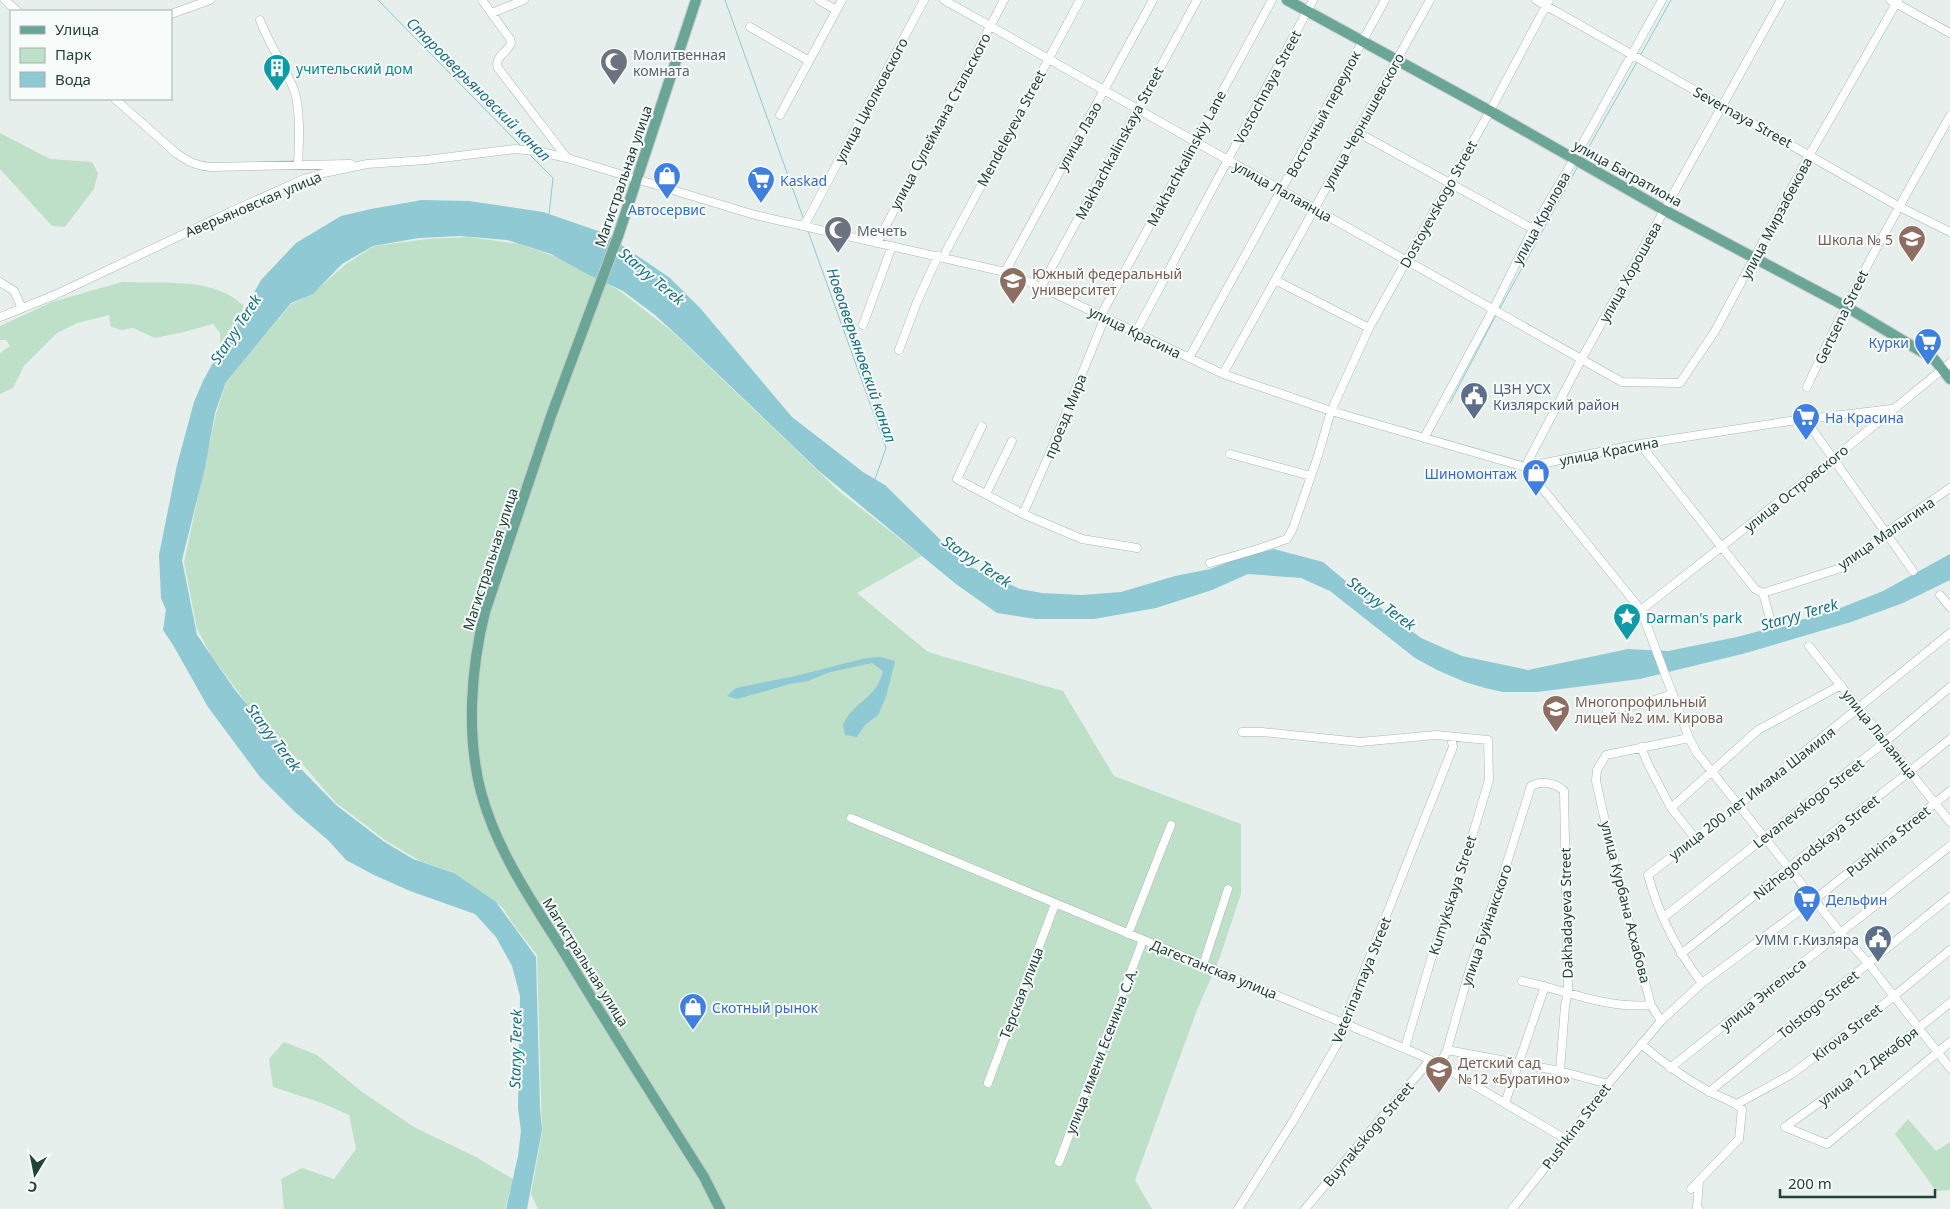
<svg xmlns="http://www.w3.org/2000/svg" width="1950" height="1209" viewBox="0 0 1950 1209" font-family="'Noto Sans',sans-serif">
  <rect width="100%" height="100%" fill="#e6efeb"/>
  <path fill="#bfe0c8" d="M0,133L50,159L92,162L98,173L94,189L65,227L52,226L0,169Z
    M468,237L520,244L570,262L620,291L674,333L840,492L922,556L857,593L928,652L1063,691L1114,776L1241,824V894L1220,957L1197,1010L1135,1180L1152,1209H538L531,1194L542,1133L537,955L516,928L502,907L452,872L420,861L385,840L335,802L304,766L259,720L211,655L197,629L184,562L216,414L227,380L291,304L312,294L346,264L374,246L427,239Z
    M122,282C161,284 214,276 244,306L235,332L221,348L220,333L213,324L180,333L155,338L133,328L122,330L111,327L109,315L77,323L57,333L24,366L13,388L0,394V353L10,346L6,340H0V326L52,302Z
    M284,1042L317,1055L362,1092L414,1127L476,1157L513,1179L505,1209H284L281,1179L302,1168L334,1179L356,1149L349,1115L322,1103L273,1087L269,1059Z
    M1908,1119L1936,1151L1950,1142V1190L1936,1191L1895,1134Z"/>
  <path fill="#8ec9d4" d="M422,200L469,201L543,212L604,233L670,278L700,308L792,417L863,472L885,485L966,565L1020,589L1042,593L1082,595L1121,592L1175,576L1210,569L1241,557L1274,549L1323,562L1354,588L1421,638L1462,656L1528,670L1628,649L1668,651L1737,637L1812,617L1843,607L1883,591L1950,554V580L1903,603L1851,622L1746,653L1640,679L1537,692H1503L1485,688L1465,682L1437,670L1415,658L1330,591L1301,578L1248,574L1212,590L1156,608L1094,619H1036L997,613L956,584L819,471L677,335L655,315L623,291L589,275L551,254L507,240L460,236L419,238L373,246L342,264L313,294L291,303L226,382L215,413L205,468L182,560L197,635L235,690L303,771L336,805L383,841L413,859L454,873L496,902L536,957L540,1109L542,1130L527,1209H506L518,1156L521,1131L518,1108L520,996L512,966L496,937L475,914L410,891L374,875L346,860L329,841L295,812L260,777L208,707L173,645L163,630L166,610L161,598L159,555L177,465L194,402L203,381L221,348L235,332L240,318L261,280L296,243L341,216L371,209Z
    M880,657L895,661L886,697L878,715L865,725L857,737L845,735L843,725C853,701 876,700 883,671L872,663L830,672L808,681L790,684L737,699L727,696L736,688L795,676L866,658Z"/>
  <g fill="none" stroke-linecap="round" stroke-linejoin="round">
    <path stroke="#8ec9d4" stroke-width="1" d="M378,0L521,146
      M725,0L804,220
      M1640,56L1671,0
      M529,154L553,178L549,215
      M1582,159L1637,62
      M808,231L886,448L875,479
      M1499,310L1578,166
      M1450,403L1496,315"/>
    <defs>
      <path id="minor" d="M5,0L17,11
        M482,0L510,39L511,43C507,53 494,57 498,68L567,158
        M819,0L836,10
        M944,0L1622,382L1680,383L1715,331L1810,154L1898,0
        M1536,0L1898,206L1950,232
        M1781,0L1581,360L1525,467L1641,610L1689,738L1697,753L1840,932L1868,963L1950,1068
        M1890,0L1950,33
        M492,13L524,0
        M171,14L210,0
        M260,20C269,45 285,66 294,90C301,108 299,145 298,164
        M750,27L809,61
        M115,99L176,153C187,161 196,166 211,167L350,164
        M780,115L842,0
        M1357,132L1533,229
        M804,226L924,0
        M877,243L1004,0
        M943,257L1080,0
        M1005,272L1153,0
        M1275,280L1369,328
        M0,282L14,291L22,308
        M1041,287L1197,0
        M1101,315L1272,0
        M0,317L55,295L230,212L304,179L324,173L367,164L426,160L515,149L536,151L567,158L755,215L1005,272L1041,287L1223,374L1331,411L1525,467L1640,444L1790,421L1892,409
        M863,325L892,246
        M1136,332L1313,0
        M899,350L917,302L938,256
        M1189,358L1385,0
        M1223,374L1430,0
        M1807,387C1849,294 1900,205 1950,116
        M1805,419L1913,571
        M982,426L957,479L1023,514L1082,539L1137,548
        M1424,438L1493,310L1533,229L1574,159L1662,0
        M1640,444L1755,589L1763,593L1771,622
        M1230,454L1311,476
        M986,494L1012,441
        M1023,514L1049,455L1105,317
        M1210,563L1258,549L1287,539L1293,528L1318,456L1331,411L1369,328L1490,111L1549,0
        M1763,593L1841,568L1864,552L1885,533L1950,488
        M1940,595L1950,607
        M1641,610L1833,459L1950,363
        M1809,646L1950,822
        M1607,711L1648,702L1673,694
        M1242,732H1262L1360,742L1436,735L1488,740L1489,780L1466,857L1432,956L1405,1048
        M1641,747L1648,764L1671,808L1695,838
        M1671,808L1758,730L1841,685
        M851,818L1420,1055L1440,1065L1567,1140
        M1664,917L1885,742L1950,687
        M1128,934L1171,825
        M1681,954L1950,739
        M1203,965L1228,889
        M1522,981C1565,990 1606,1009 1651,1005
        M1702,983C1677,951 1659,915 1648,875L1739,805L1950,633
        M1661,1021L1651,1005L1621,892L1596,781L1597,770L1606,755L1689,738
        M1641,1044C1662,1062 1683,1077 1708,1091C1719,1097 1733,1100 1742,1109L1739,1139L1691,1189
        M1447,1050L1560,1071L1608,1084
        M1440,1065L1447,1050L1471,965L1500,885L1531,786C1542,780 1556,783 1564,791L1568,992L1565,1006L1560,1071
        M1670,1068L1950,846
        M988,1083L1055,904
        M1709,1092L1950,897
        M1505,1103L1545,986
        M1737,1104L1792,1074L1893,997L1950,950
        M1785,1127L1873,1064L1950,1003
        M1785,1127L1827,1144L1950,1042
        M1059,1162L1143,940
        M1699,1182L1697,1207L1699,1209
        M1238,1209L1293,1121L1339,1041L1348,1012L1453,747L1451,737
        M1305,1209L1430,1060
        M1512,1209L1567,1140L1608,1084L1661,1021L1702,983L1814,900L1950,791"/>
      <path id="major" d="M696,0L618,236L551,416L485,612C471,667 466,736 481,792C496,849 531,900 562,949C608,1026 656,1101 704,1177L720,1209
        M1287,0L1490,111L1664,210L1845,306L1934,359L1950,379"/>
    </defs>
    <use href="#minor" stroke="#a8b8b2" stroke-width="9"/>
    <use href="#major" stroke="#c2cac8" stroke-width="12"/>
    <use href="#minor" stroke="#fff" stroke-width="8"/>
    <use href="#major" stroke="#6aa596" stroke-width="10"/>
  </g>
  <defs>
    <symbol id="mosque-pin" viewBox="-11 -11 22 30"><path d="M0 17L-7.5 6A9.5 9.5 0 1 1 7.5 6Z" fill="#6b7280" stroke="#f7fbf9"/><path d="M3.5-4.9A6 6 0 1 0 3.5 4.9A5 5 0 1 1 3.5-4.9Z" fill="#fff"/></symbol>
    <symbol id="building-pin" viewBox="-11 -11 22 30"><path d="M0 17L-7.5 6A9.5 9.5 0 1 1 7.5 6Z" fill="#0f9aa8" stroke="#f7fbf9"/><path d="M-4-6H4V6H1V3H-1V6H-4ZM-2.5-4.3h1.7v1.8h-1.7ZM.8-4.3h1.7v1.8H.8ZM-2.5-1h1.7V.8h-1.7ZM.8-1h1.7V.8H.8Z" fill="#fff"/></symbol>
    <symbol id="shop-pin" viewBox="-11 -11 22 30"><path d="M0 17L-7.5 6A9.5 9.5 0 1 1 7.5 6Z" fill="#3f7fe0" stroke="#f7fbf9"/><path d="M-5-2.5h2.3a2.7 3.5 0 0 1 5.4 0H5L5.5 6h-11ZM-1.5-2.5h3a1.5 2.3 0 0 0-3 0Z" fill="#fff"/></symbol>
    <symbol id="supermarket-pin" viewBox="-11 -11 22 30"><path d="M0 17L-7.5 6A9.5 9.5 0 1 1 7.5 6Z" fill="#3f7fe0" stroke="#f7fbf9"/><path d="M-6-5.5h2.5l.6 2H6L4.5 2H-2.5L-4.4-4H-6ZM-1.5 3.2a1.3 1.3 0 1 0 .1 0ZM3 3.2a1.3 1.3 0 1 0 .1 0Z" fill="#fff"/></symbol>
    <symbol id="school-pin" viewBox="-11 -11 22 30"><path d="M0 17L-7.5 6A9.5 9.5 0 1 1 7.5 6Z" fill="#8d6e63" stroke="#f7fbf9"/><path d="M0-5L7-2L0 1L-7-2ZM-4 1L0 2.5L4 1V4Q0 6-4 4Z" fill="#fff"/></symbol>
    <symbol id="university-pin" viewBox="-11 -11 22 30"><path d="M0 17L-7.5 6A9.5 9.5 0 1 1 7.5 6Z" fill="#8d6e63" stroke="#f7fbf9"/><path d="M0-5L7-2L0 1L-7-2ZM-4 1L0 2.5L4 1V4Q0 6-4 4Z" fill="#fff"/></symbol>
    <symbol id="civic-pin" viewBox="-11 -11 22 30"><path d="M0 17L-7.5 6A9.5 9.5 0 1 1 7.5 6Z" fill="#5c6f8a" stroke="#f7fbf9"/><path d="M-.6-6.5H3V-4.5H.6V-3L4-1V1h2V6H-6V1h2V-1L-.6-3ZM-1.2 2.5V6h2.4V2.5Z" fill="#fff"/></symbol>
    <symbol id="sight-pin" viewBox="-11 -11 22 30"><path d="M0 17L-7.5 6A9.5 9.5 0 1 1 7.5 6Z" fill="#0f9aa8" stroke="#f7fbf9"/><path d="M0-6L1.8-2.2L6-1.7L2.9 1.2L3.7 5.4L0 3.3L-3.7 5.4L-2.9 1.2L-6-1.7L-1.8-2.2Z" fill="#fff"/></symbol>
  </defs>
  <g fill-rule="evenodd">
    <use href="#mosque-pin" x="598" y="46" width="32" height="43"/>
    <use href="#building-pin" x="261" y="52" width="32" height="43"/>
    <use href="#shop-pin" x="651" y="160" width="32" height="43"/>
    <use href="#supermarket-pin" x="745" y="164" width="32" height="43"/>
    <use href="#mosque-pin" x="822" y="214" width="32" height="43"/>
    <use href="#school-pin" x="1896" y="223" width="32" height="43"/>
    <use href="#university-pin" x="997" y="265" width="32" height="43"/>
    <use href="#supermarket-pin" x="1912" y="326" width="32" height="43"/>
    <use href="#civic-pin" x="1458" y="380" width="32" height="43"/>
    <use href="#supermarket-pin" x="1790" y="401" width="32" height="43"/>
    <use href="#shop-pin" x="1520" y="457" width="32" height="43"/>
    <use href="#sight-pin" x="1611" y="601" width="32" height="43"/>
    <use href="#school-pin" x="1540" y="693" width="32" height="43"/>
    <use href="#supermarket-pin" x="1791" y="883" width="32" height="43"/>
    <use href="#civic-pin" x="1862" y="923" width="32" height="43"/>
    <use href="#shop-pin" x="677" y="991" width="32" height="43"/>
    <use href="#school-pin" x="1423" y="1054" width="32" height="43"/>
  </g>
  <g text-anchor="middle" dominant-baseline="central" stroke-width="4" stroke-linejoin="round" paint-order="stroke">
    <g font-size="14" fill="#5b616d" stroke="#f7fbf9" text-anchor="start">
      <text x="633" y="54">Молитвенная<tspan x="633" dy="16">комната</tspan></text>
      <text x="857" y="230">Мечеть</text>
    </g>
    <g font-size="14" fill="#0d838f" stroke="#f7fbf9" text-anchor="start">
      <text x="296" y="68">учительский дом</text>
      <text x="1646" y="617">Darman's park</text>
    </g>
    <g font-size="14" fill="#24423a" stroke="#f7fbf9">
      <text transform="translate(1267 87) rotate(-62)">Vostochnaya Street</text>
      <text transform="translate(871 100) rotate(-62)">улица Циолковского</text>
      <text transform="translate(1323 114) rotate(-62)">Восточный переулок</text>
      <text transform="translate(1743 117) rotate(29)">Severnaya Street</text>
      <text transform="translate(940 121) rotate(-62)">улица Сулеймана Стальского</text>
      <text transform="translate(1363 121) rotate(-61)">улица Чернышевского</text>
      <text transform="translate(1011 128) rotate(-62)">Mendeleyeva Street</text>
      <text transform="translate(1079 136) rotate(-61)">улица Лазо</text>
      <text transform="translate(1119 143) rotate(-62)">Makhachkalinskaya Street</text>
      <text transform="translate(1186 158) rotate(-62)">Makhachkalinskiy Lane</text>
      <text transform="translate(1628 173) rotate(29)">улица Багратиона</text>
      <text transform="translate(623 176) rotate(-71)">Магистральная улица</text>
      <text transform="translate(1283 191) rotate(29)">улица Лалаянца</text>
      <text transform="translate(253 204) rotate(-23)">Аверьяновская улица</text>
      <text transform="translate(1438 204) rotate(-61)">Dostoyevskogo Street</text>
      <text transform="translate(1541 218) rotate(-61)">улица Крылова</text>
      <text transform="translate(1776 218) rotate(-62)">улица Мирзабекова</text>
      <text transform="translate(1630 272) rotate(-61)">улица Хорошева</text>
      <text transform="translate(1841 317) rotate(-64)">Gertsena Street</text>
      <text transform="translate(1135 332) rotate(26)">улица Красина</text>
      <text transform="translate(1065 416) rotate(-68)">проезд Мира</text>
      <text transform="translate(1609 451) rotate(-11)">улица Красина</text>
      <text transform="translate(1796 488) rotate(-39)">улица Островского</text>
      <text transform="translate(1886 533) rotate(-35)">улица Малыгина</text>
      <text transform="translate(490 559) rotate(-72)">Магистральная улица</text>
      <text transform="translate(1880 734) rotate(51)">улица Лалаянца</text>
      <text transform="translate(1752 793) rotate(-38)">улица 200 лет Имама Шамиля</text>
      <text transform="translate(1808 803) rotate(-38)">Levanevskogo Street</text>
      <text transform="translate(1888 841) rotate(-39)">Pushkina Street</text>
      <text transform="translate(1816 847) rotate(-39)">Nizhegorodskaya Street</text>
      <text transform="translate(1452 895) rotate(-72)">Kumykskaya Street</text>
      <text transform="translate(1626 902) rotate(76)">улица Курбана Асхабова</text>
      <text transform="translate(1566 913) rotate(-91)">Dakhadayeva Street</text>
      <text transform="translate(1486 925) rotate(-71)">улица Буйнакского</text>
      <text transform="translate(586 962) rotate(58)">Магистральная улица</text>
      <text transform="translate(1214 969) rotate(22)">Дагестанская улица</text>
      <text transform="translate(1361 980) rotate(-68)">Veterinarnaya Street</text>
      <text transform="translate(1021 993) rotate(-69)">Терская улица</text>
      <text transform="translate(1763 994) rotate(-39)">улица Энгельса</text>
      <text transform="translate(1818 1004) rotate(-39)">Tolstogo Street</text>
      <text transform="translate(1847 1032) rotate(-38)">Kirova Street</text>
      <text transform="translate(1101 1051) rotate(-69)">улица имени Есенина С.А.</text>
      <text transform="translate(1868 1066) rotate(-37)">улица 12 Декабря</text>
      <text transform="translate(1576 1126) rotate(-53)">Pushkina Street</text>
      <text transform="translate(1368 1134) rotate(-50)">Buynakskogo Street</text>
    </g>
    <g font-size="14" fill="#366cbe" stroke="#f7fbf9" text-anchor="start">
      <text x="780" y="180">Kaskad</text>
      <text x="667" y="209" text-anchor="middle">Автосервис</text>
      <text x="1909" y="342" text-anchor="end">Курки</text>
      <text x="1825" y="417">На Красина</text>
      <text x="1517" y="473" text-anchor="end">Шиномонтаж</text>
      <text x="1826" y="899">Дельфин</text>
      <text x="712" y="1007">Скотный рынок</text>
    </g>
    <g font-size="14" fill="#785e54" stroke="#f7fbf9" text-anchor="start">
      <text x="1893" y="239" text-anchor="end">Школа № 5</text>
      <text x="1032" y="273">Южный федеральный<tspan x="1032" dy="16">университет</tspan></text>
      <text x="1575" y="701">Многопрофильный<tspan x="1575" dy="16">лицей №2 им. Кирова</tspan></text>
      <text x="1458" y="1062">Детский сад<tspan x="1458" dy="16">№12 «Буратино»</tspan></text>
    </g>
    <g font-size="14" fill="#4e5e75" stroke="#f7fbf9" text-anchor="start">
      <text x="1493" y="388">ЦЗН УСХ<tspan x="1493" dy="16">Кизлярский район</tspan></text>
      <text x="1859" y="939" text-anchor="end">УММ г.Кизляра</text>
    </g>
    <g font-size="15" font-style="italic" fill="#1c6f80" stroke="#f7fbf9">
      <text transform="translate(479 89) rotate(45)">Староаверьяновский канал</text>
      <text transform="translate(652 276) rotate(40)">Staryy Terek</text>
      <text transform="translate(235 329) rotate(-57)">Staryy Terek</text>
      <text transform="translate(862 355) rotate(71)">Новоаверьяновский канал</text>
      <text transform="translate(977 561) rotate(34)">Staryy Terek</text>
      <text transform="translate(1382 603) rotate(36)">Staryy Terek</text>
      <text transform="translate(1799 614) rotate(-16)">Staryy Terek</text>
      <text transform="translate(274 737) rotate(53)">Staryy Terek</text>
      <text transform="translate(515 1049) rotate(-89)">Staryy Terek</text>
    </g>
  </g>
  <rect x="10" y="10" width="162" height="90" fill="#f7fbf9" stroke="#a3b1ad"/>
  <rect x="20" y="26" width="25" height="8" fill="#6aa596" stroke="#a3b1ad"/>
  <text x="55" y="35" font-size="15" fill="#24423a">Улица</text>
  <rect x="20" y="48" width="25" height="15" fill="#bfe0c8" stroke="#a3b1ad"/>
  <text x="55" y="60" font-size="15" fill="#24423a">Парк</text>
  <rect x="20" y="72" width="25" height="15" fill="#8ec9d4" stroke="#a3b1ad"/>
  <text x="55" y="85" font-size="15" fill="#24423a">Вода</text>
  <g transform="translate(35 1174) rotate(190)" stroke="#f7fbf9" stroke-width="4" paint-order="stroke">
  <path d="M0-4L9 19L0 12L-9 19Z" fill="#24423a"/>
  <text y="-8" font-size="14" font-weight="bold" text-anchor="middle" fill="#24423a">С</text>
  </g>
  <path d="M1780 1189v8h155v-8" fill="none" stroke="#24423a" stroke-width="2.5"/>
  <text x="1788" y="1189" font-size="15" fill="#24423a" stroke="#f7fbf9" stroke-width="4" paint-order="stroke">200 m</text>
</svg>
